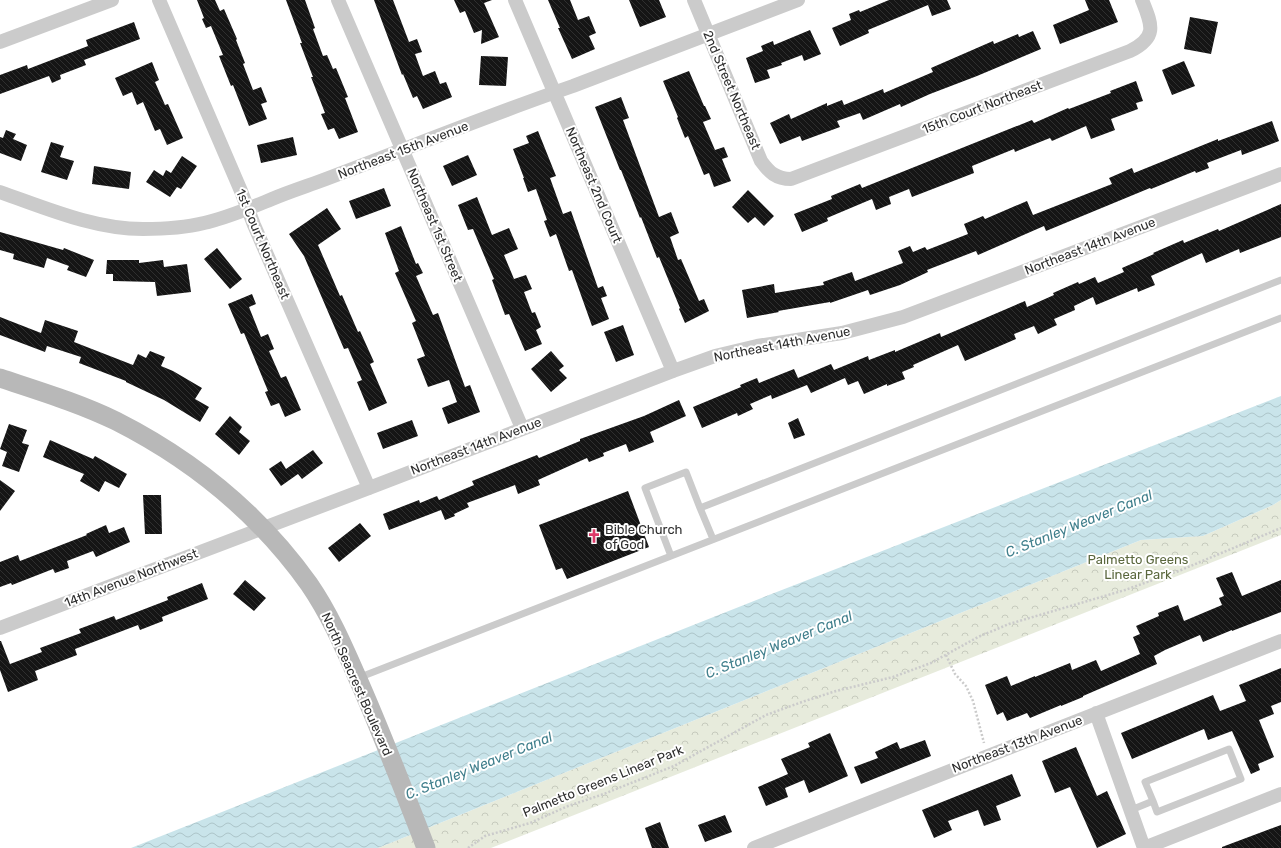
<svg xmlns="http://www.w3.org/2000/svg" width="1281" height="848" viewBox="0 0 1281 848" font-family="Rubik,sans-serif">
  <defs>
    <pattern id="forest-crowns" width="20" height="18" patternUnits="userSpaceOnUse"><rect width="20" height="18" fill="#e7ebdc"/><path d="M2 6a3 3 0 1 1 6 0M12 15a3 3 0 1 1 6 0" fill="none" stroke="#c6cabd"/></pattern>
    <pattern id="water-waves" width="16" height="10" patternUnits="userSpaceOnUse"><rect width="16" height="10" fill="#c9e4ea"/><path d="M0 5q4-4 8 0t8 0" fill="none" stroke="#adc4c9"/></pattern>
    <pattern id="building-back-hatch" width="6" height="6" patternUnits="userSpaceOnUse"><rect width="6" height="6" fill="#151515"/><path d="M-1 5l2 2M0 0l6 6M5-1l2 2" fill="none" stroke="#2f2f2f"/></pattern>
  </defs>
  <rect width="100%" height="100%" fill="#fff"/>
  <path fill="url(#forest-crowns)" d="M1281,500V535L491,848H378L1141,540L1203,536L1273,505Z"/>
  <path fill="url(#water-waves)" d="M1281,396V500L1273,505L1203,536L1141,540L378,848H131L769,595Z"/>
  <path fill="url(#building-back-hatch)" d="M197,0H215L220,11L224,9L237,39L236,40L245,63L243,64L253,90L261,87L267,102L261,104L267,119L249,126L233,85L231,86L219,56L223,55L211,26L206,28L202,19L204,18Z
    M286,0H305L315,28L313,29L323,56L327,55L333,69L336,68L348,97L345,98L358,132L339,139L334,128L328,130L321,114L325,113L311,77H313L300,43H302Z
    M374,0H393L409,42L417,39L422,52L415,54L423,76L435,71L440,84L446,82L452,97L423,109L417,96L413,98L403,74L402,75Z
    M454,0H492L484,3L499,37L481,44L482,30L474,33L465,11L460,13Z
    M548,0H570L578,20L589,16L596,33L589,36L595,49L572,59L558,28H560Z
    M629,0H659L666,17L640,27Z
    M889,0H947L951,9L932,16L928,5L868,30L869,33L840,46L832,28L851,20L849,14L859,10L860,12Z
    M1085,0H1109L1118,22L1060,44L1053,25L1089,10Z
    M1190,17L1218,22L1211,54L1184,49Z
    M134,22L140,39L84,60L86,65L60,75L61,79L52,83L49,76L0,94V75L27,65L28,69L88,46L86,40Z
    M810,30L821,54L804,61L802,55L781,63L782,65L767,70L770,78L755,83L746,58L763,51L761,46L773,41L774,45Z
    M1033,31L1041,49L977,76L930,94L901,107L900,104L863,120L860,113L837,121L840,127L802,141L800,136L780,144L770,123L789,114L791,119L827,103V106L842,100L844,105L883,89L884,93L933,72L931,68L993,41L994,44L1018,34L1019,37Z
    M481,56L508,57L506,86L479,85Z
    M1184,61L1195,86L1172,95L1162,70Z
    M152,62L159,80L155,82L165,105L168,104L183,138L167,145L160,129L155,131L143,102L137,105L132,92L123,96L115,78Z
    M689,71L704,106H705L711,119L703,122L715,150L724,147L728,157L722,159L731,181L714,187L709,173L704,175L688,136L685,138L677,118L678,117L663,81Z
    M1136,81L1143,101L1136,103L1138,109L1111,119L1115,130L1091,139L1086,126L1052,141L1050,138L1015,152L1014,149L972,166L974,173L912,197L909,189L889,197L891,204L876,210L872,199L827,218L828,221L802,232L794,214L832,199L831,196L860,184L862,188L1032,120L1034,123L1068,108L1069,109L1111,93L1110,91Z
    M621,97L629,118L623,120L659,217L671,212L679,233L670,237L678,260L681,259L699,301L704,299L709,311L685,323L679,309L680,308L659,257L657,258L641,217L640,218L621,170H620L595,107Z
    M1272,121L1279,141L1242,155L1241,150L1207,163L1209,168L1196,173L1195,171L1151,189L1150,188L1046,231L1044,226L978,255L976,251L927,270L928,272L900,285L870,295L868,290L830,303V302L778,311L779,312L747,318L742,290L774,284L775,293L824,285L823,282L852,272L855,281L903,263L898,251L910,246L913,252L925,247L927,250L968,234L964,224L983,216L985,219L1027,201L1033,215L1112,184L1109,178L1132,168L1134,173L1218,139V141Z
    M6,130L16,134L13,139L27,145L21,161L0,153V137L3,138Z
    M538,131L556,176L550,178L563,214L571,211L598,288L603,286L607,296L601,298L609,319L592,326L572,270L569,271L556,234L550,237L544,221L547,220L536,189L528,192L523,178H524L513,149L529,143L526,136Z
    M293,137L297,155L261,163L257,145Z
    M51,142L64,146L60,157L74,161L67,180L41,172Z
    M468,155L477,175L452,186L443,166Z
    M182,156L197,166L181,189L177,187L170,197L146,182L154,170L163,176L166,170L171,173Z
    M94,166L131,172L129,189L92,184Z
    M384,188L391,206L356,219L349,201Z
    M748,190L774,216L764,226L755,217L748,223L732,207Z
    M477,197L492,235L509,228L518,249L504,255L514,279L526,275L532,289L524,292L532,313L535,312L541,327L536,330L542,344L525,351L509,314L505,315L492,280L494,279L473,229L468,230L458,205Z
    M1281,204V237L1240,253L1239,249L1206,263L1202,253L1151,276L1155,285L1138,292L1137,288L1096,305L1093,297L1074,306L1075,310L1054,319L1057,325L1038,334L1034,326L1014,334L1016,339L965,361L958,345L913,365L914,367L902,372L905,379L887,386V384L864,394L858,381L848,385L845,378L811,393L807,385L772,399L771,395L750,404L753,409L738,416L737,413L702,428L693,407L741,387L740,385L757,378L759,383L794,369L798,378L831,364L834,370L868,356L869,360L895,350V352L940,333L941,337L1025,301L1027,307L1054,295L1053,293L1078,282L1079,284L1095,277L1098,283L1124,272L1122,268L1154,254L1153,253L1183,240L1184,243L1218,229L1219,231Z
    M327,208L341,229L318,245L340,296L342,295L358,332L360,331L374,362L370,364L387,403L369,411L357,382L362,380L348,348L344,349L304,256L289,234Z
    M401,226L416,264L418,263L423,273L416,276L433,315L438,313L465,387L470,385L480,412L448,424L442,408L457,402L449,380L428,387L417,359L425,356L412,323L416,321L395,273L399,271L385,233Z
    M0,232L63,250L64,248L94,260L86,277L67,270L69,266L47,258L44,268L13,259L14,254L0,250Z
    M217,248L242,279L230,289L204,259Z
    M107,260H139V263L163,260L164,267L187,264L191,292L157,296L155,282L113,281V274H106Z
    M252,294L256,304L249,307L261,337L268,334L274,349L269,351L281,378L286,376L301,410L285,417L279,403L271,406L265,392L268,391L244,333L241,334L228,304Z
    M0,317L41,333L45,320L78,331L74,342L133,365L138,354L146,358L150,351L165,357L161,366L173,371L202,388L195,399L209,407L200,422L164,400L126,382V381L79,363L81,357L47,346L45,352L0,335Z
    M623,325L634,355L616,362L604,332Z
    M551,351L564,366L559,370L567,378L551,392L531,369Z
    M679,400L686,416L650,432L654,442L629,452L626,444L603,453L604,456L589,462L587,458L538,480L540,485L518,494L515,485L467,503L469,507L454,514L455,516L445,520L441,510L389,530L383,514L419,500L420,503L437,496L439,500L474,485L472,481L537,455L539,458L580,441V439L644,416Z
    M230,416L242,427L239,432L250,441L239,455L215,434Z
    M798,418L805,435L794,439L788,423Z
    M412,420L418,436L383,449L377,433Z
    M9,424L27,430L22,443L29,445L19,472L2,466L7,452L0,449Z
    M50,440L93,459L95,456L127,474L119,488L105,481L99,492L80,481L84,474L43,457Z
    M313,450L323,463L302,479L298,474L281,486L269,469L281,461L286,469Z
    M0,480L15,491L0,511Z
    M628,491L649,547L567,579L562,568L556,570L539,525Z
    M143,495H161L162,534H145Z
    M360,523L371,536L339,562L328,548Z
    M106,525L109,533L124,527L130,542L96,557L93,551L67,561L69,568L55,573L53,569L12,585L11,583L0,587V562L18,555L20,561L87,535L86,534Z
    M1232,572L1242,596L1281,580V612L1232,631V630L1203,642L1200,635L1165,650L1154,656L1157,664L1083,696V697L1061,706V705L1030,718L1027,713L1007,721L1003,712L997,715L985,685L1007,676L1011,686L1035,676V677L1070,663L1072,670L1096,660L1101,671L1140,654L1133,637L1140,634L1136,626L1159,616L1158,613L1178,605L1184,621L1222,605L1219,598L1224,596L1216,578Z
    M245,580L266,598L254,611L233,594Z
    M202,583L208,599L162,617L163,621L140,630L138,625L75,649L77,655L35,671L38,680L8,692L0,670V641H1L10,664L42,652L40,648L81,633L79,629L114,616L116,620L168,600L167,597Z
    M1281,668V702L1271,706L1274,714L1259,720L1274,757L1258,764L1260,770L1251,774L1232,731L1208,740L1204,729L1132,759L1121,733L1213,695L1220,711L1246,701L1239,685Z
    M830,733L848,776L809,793L804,780L785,788L788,797L766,806L758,787L788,774L781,759L810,747L808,743Z
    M925,740L931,756L861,784L854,767L878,758L875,752L897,742L900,749Z
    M1076,747L1097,796L1107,791L1126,834L1097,848L1070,787L1055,793L1042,761Z
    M1012,774L1021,796L996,806L1001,820L984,826L978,810L948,821L952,830L934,838L922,810Z
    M725,815L732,832L705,842L698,825Z
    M660,822L669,848H652L645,828Z
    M1281,825V848H1222V847Z"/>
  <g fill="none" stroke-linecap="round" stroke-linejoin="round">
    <path stroke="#cbcbcb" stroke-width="2.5" stroke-dasharray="2 2" stroke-linecap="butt" d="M946,655L955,674L966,686L973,701L984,743
      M468,848L485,836L530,823L568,806L601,795L674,766L766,715L802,702L836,691L893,677L931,663L978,637L1009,624L1125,590L1181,570L1281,528"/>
    <path stroke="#cbcbcb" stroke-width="7" d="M700,508L713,539
      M671,556L645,488L686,472L700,508L1281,280
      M358,678L1281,318
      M1131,810L1153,801L1145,782L1229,749L1241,779L1157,812L1153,801"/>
    <path stroke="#cbcbcb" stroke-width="14" d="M159,0L241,191L254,225L369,488
      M338,0L522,428
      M515,0L673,371
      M694,0L761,161C769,172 776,179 791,179L1130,51C1158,37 1152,25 1142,0
      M0,42L112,0
      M0,192C46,208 94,229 143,229C163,229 184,228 204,223C227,218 250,208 272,199C286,193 301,188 315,183C401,151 486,116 573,86L798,0
      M0,628L369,488L673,371L715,356L757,346L842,333L903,317L1281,174
      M1096,713L1144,848
      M754,848L1281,641
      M1144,848L1281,794"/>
    <path stroke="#b8b8b8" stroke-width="19" d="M0,378C39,391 79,403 116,421C193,460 259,514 309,584C329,613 343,645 357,677C382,733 404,791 426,848"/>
  </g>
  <defs>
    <symbol id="church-bare" viewBox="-9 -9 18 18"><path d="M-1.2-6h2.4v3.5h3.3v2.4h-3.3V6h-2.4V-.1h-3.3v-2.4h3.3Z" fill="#dd3868" stroke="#fff" stroke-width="2.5" paint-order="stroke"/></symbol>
  </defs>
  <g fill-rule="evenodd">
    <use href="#church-bare" x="584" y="526" width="20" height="20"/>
  </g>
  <g text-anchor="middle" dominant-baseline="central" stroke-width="4" stroke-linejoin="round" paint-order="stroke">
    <g font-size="13" fill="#2e2e2e" stroke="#fff">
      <text transform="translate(732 90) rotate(67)">2nd Street Northeast</text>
      <text transform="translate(982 107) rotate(-21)">15th Court Northeast</text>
      <text transform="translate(403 150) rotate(-21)">Northeast 15th Avenue</text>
      <text transform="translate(594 185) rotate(67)">Northeast 2nd Court</text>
      <text transform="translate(435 225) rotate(67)">Northeast 1st Street</text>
      <text transform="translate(263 244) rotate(67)">1st Court Northeast</text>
      <text transform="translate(1090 246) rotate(-21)">Northeast 14th Avenue</text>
      <text transform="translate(782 344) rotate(-11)">Northeast 14th Avenue</text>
      <text transform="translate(476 446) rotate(-21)">Northeast 14th Avenue</text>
      <text transform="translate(131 578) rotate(-21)">14th Avenue Northwest</text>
      <text transform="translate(357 684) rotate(66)">North Seacrest Boulevard</text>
      <text transform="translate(1017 744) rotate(-21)">Northeast 13th Avenue</text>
      <text transform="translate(603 781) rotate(-22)">Palmetto Greens Linear Park</text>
    </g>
    <g font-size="13" fill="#2e2e2e" stroke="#fff" text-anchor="start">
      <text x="605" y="529">Bible Church<tspan x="605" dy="15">of God</tspan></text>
    </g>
    <g font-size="13" fill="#5a673d" stroke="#fff">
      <text x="1138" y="559">Palmetto Greens<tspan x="1138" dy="15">Linear Park</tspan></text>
    </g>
    <g font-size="14" font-style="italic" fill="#407f8c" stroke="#fff">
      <text transform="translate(1079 524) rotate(-22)">C. Stanley Weaver Canal</text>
      <text transform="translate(779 645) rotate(-22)">C. Stanley Weaver Canal</text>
      <text transform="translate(479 766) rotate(-22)">C. Stanley Weaver Canal</text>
    </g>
  </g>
</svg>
